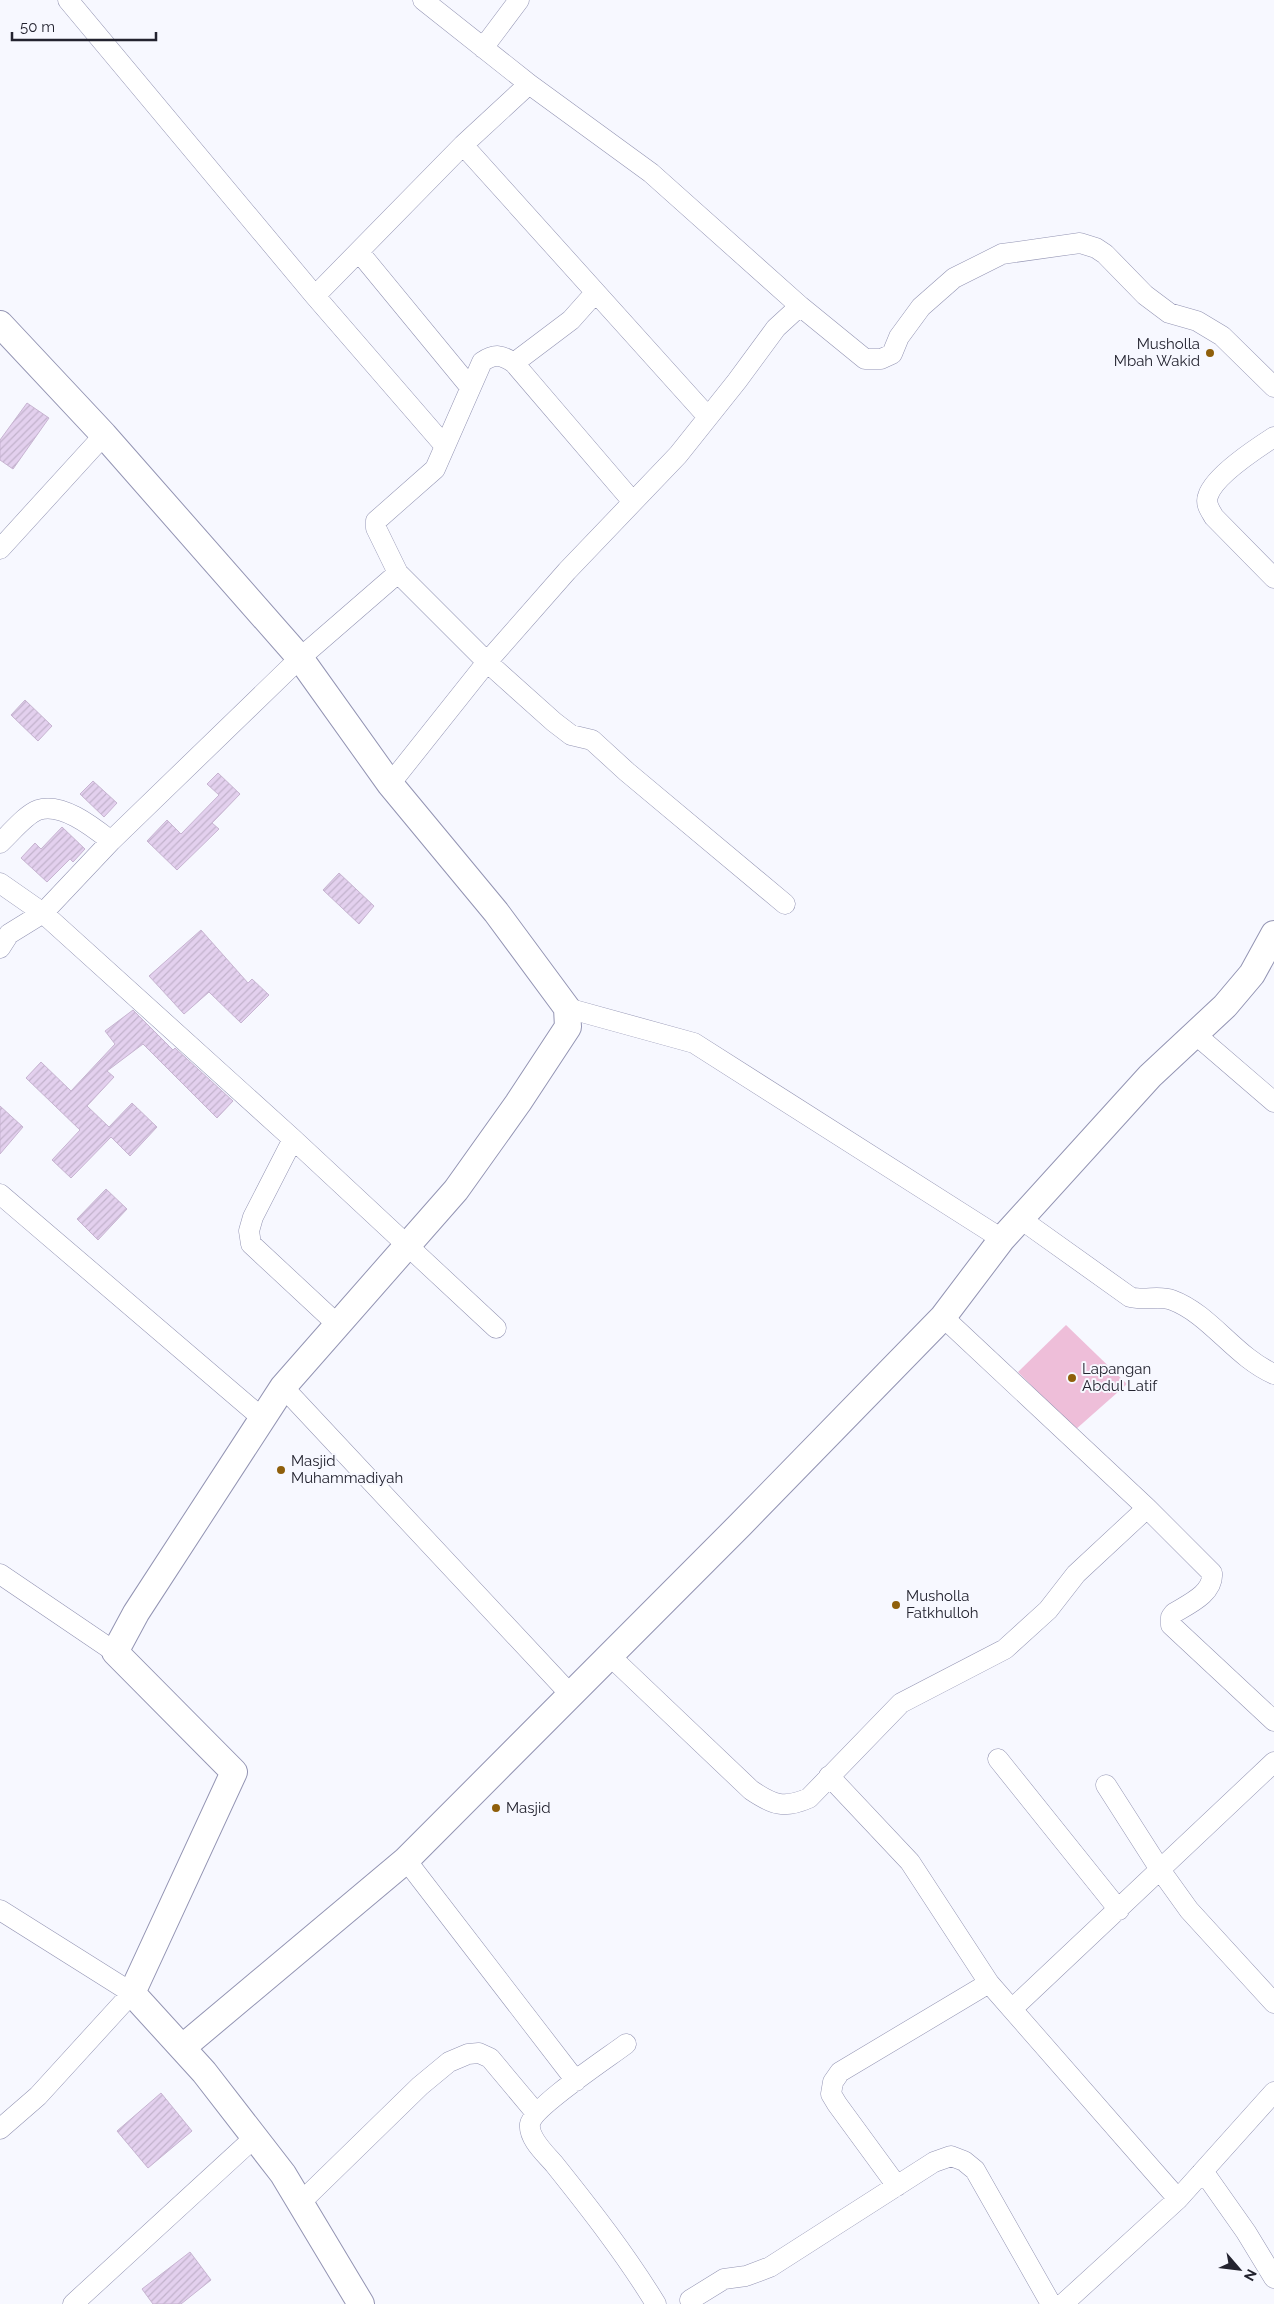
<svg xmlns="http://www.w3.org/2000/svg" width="1274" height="2304" viewBox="0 0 1274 2304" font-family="Raleway,sans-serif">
  <defs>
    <pattern id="building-hatch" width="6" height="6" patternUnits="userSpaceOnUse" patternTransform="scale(1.25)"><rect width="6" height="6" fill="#e3d0ee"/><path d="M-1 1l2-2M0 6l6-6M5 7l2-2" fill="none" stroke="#c2b2cc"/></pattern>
  </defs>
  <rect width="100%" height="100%" fill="#f7f8ff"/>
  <path fill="#eebed9" d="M1066,1325L1127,1384L1075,1430L1018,1372Z"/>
  <path fill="url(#building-hatch)" stroke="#c7b4d1" d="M27,403L49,418L13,469L0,460V440Z
    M25,700L52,726L38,741L11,715Z
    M218,773L240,794L212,823L219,829L177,870L147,841L167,820L181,834L219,795L207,784Z
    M93,781L117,803L104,817L80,794Z
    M62,827L85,849L73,862L70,859L47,882L21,858L35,843L41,849Z
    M339,873L374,906L359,924L323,890Z
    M201,930L248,983L252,979L269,995L241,1023L209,992L184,1014L149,976Z
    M133,1010L173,1050L175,1048L233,1101L217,1118L143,1044L107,1071L114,1077L87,1106L109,1127L132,1103L157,1127L130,1156L111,1137L71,1178L52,1160L80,1130L26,1078L41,1062L71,1091L115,1044L105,1031Z
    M0,1106L23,1127L0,1154Z
    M106,1189L127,1209L98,1240L77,1219Z
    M161,2093L192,2131L148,2168L117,2131Z
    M190,2252L211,2280L181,2304H153L142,2289Z"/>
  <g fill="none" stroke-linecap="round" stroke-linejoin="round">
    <defs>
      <path id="minor" d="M68,0L315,296L444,445
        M483,48L519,0
        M463,145L529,84
        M359,252L470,387
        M315,296L463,145L708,417
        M800,306L865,359H881L892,354L899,337L921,307L954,278L1002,254L1080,243L1096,248L1105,254L1145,295L1169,313L1197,321L1222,336L1274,387
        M514,363L571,320L595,293
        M1274,437C1257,448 1214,476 1208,496C1205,504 1210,510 1214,517L1274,578
        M0,549L104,435
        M398,573L376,528V521L435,469L482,362C495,353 502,355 514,363L633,502
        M390,784L487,662L567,571L678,455L737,381L776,328L800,306L651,173L529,84L423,0
        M0,843C11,833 25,815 38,810C62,802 93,827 111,841
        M0,883L43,913L293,1139L496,1328
        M0,948L9,934L43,913L111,841L300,658L398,573L487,662L554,722L571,735L592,740L627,772L785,904
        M567,1008L694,1043L1002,1239
        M1195,1034L1274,1102
        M293,1139L253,1217L249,1231L251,1244L338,1325
        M0,1194L262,1418
        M1022,1220L1130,1297C1144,1301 1159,1295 1172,1300C1210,1314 1235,1357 1274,1374
        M943,1317L1147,1508L1212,1573C1214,1593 1189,1604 1174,1613L1171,1617V1625L1274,1721
        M283,1387L570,1694
        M0,1574L115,1652
        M609,1655L751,1790C773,1805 784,1809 809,1798L901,1703L1005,1649L1048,1610L1076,1574L1147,1508
        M998,1759L1119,1910
        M829,1776L910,1862L989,1983L1178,2199
        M1106,1785L1161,1871L1189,1910L1274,2003
        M406,1860L576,2081
        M0,1910L132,1993L38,2096L0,2129
        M1012,2009L1274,1762
        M626,2044C609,2057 533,2107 530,2124C528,2139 547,2155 555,2165C591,2210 626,2255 656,2304
        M1203,2171L1246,2232L1274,2278
        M897,2186L837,2104L831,2094L833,2082L840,2072L989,1983
        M301,2202L420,2086L449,2062L468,2054L479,2053L490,2058L536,2113
        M73,2304L255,2137
        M692,2304L690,2300L724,2279L746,2276L770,2267L934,2162L951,2156L964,2161L975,2170L1051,2304
        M1063,2304L1178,2199L1274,2092"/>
      <path id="tertiary" d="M0,324L104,435L300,658L390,784L496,912L567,1008L568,1027L518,1103L456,1190L283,1387L136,1613L115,1652L234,1772L132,1993L204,2072L283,2174L361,2304
        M183,2047L406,1860L741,1524L943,1317L1002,1239L1150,1076L1225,1006L1252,974L1274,934"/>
    </defs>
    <use href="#minor" stroke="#9394b3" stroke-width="21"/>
    <use href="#tertiary" stroke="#9394b3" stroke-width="28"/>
    <use href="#minor" stroke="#fff" stroke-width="20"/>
    <use href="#tertiary" stroke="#fff" stroke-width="26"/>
  </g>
  <g fill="#8f5f0b" stroke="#f7f8ff" stroke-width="2">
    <circle cx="1210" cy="353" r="5"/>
    <circle cx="1072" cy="1378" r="5"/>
    <circle cx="281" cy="1470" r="5"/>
    <circle cx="896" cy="1605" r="5"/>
    <circle cx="496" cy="1808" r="5"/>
  </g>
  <g text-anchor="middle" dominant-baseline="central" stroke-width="4" stroke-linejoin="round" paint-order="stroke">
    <g font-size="15" fill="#23232f" stroke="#f7f8ff" text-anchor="start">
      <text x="1200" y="344" text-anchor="end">Musholla<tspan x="1200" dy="17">Mbah Wakid</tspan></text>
      <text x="1082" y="1369">Lapangan<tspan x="1082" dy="17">Abdul Latif</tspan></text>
      <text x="291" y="1461">Masjid<tspan x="291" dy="17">Muhammadiyah</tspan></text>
      <text x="906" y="1596">Musholla<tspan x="906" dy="17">Fatkhulloh</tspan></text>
      <text x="506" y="1808">Masjid</text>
    </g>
  </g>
  <g transform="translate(1239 2269) rotate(118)" stroke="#f7f8ff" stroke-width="4" paint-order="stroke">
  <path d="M0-4L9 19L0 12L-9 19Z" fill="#23232f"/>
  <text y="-8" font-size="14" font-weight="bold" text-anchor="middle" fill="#23232f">N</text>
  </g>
  <path d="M12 32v8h144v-8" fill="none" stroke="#23232f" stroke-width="2.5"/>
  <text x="20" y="32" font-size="15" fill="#23232f" stroke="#f7f8ff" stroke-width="4" paint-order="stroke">50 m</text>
</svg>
